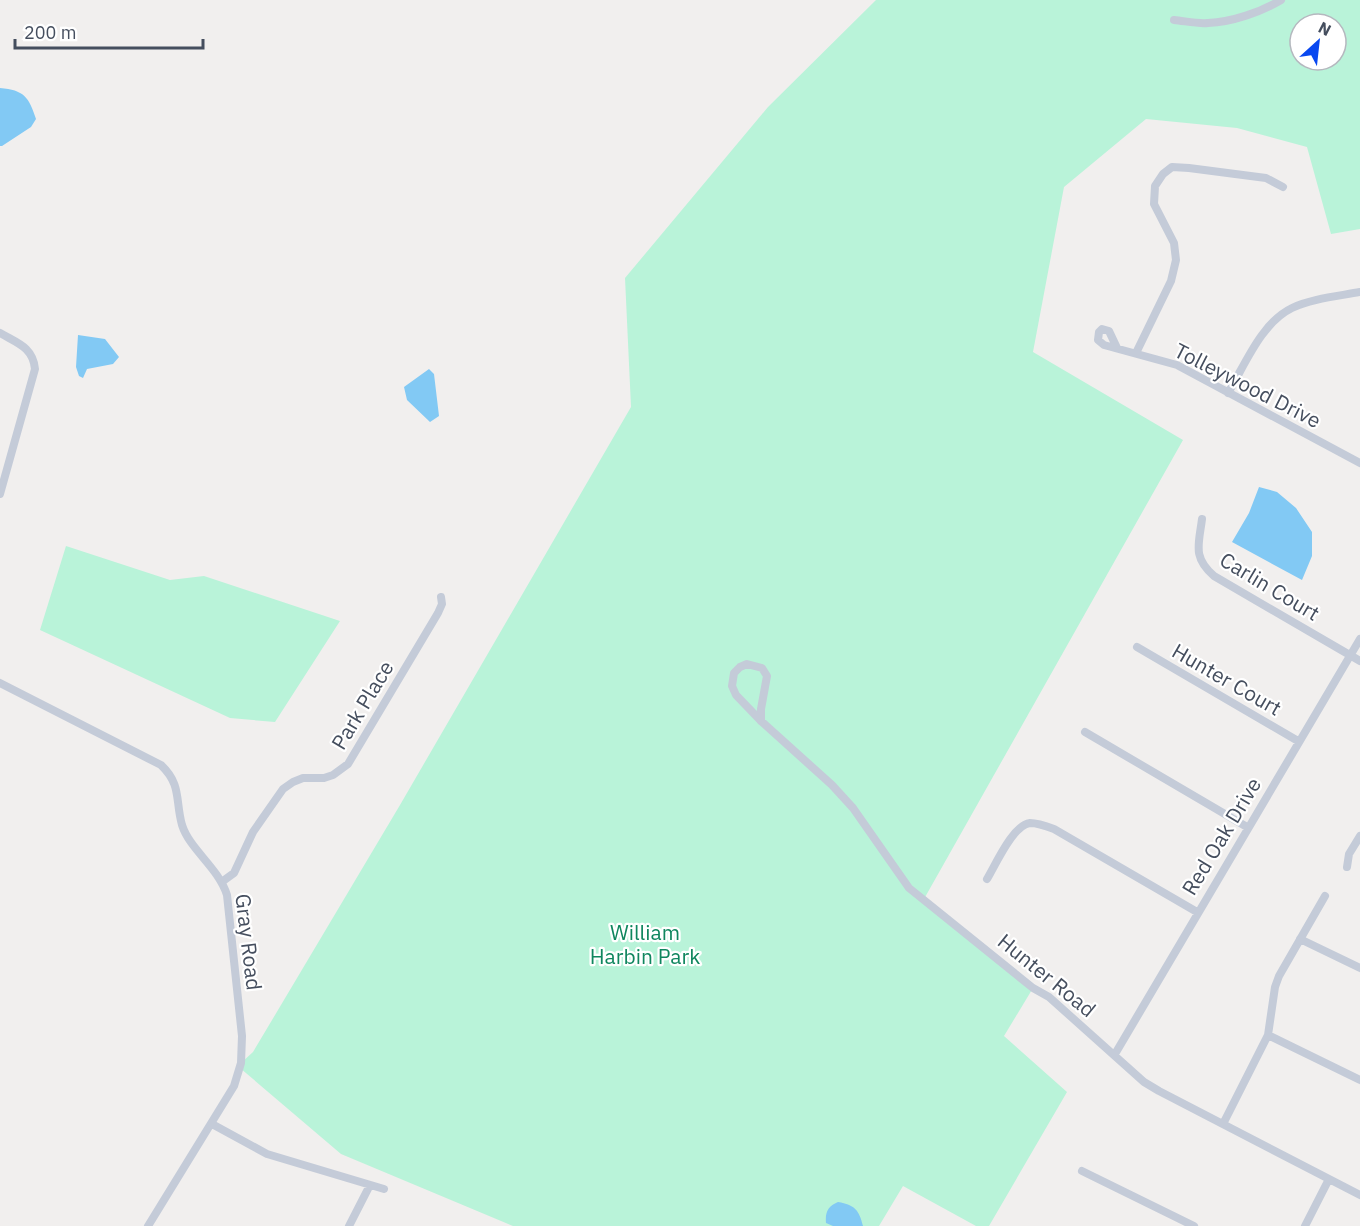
<svg xmlns="http://www.w3.org/2000/svg" width="1360" height="1226" viewBox="0 0 1360 1226" font-family="'IBM Plex Sans',sans-serif">
  <rect width="100%" height="100%" fill="#f1efee"/>
  <path fill="#b9f3d9" fill-rule="evenodd" d="M876,0H1360V229L1331,234L1307,147L1237,128L1146,119L1064,187L1033,352L1183,440L924,899L1033,988L1004,1036L1067,1092L989,1226H976L903,1186L879,1226H513L341,1154L240,1068L241,1063L253,1052L400,805L631,407L625,278L768,107ZM1300,24H1336V60H1300Z
    M66,546L170,580L204,576L340,621L275,722L230,718L40,630Z"/>
  <path fill="#82c9f4" d="M0,88C24,90 29,97 36,119L31,127L2,146H0Z
    M78,335L105,339L119,357L113,364L87,369L83,378L79,376L76,367Z
    M429,369L434,374L439,416L430,422L407,400L404,387Z
    M1259,487L1277,492L1296,508L1312,532V556L1302,580L1232,542L1249,513Z
    M838,1202C855,1205 859,1210 863,1226H833L826,1223C825,1212 828,1206 838,1202Z"/>
  <g fill="none" stroke-linecap="round" stroke-linejoin="round">
    <path stroke="#c4cbd8" stroke-width="8" d="M1174,20C1185,21 1197,24 1208,23C1232,22 1261,12 1281,0
      M0,333C17,343 33,347 35,369L0,494
      M1117,348L1109,331L1102,329L1099,332L1098,340L1104,345L1177,365L1360,463
      M1136,353L1171,281L1176,260L1174,243L1154,204L1155,186L1163,174L1172,167L1189,168L1266,178L1283,187
      M1228,393C1245,365 1261,323 1292,308C1310,299 1339,296 1360,292
      M1202,519C1199,544 1192,557 1214,576L1360,661
      M1137,647L1298,741
      M0,683L161,765C182,785 175,800 182,825C190,850 218,867 227,895L242,1036L241,1063L234,1086L148,1226
      M761,721V709L767,676L762,668L747,664L740,667L734,673L732,686L736,695L761,721L832,785L853,808L909,888L1033,988L1049,997L1144,1082L1159,1091L1360,1195
      M1085,732L1247,827
      M1347,867L1349,854L1360,836
      M987,879C996,864 1013,825 1030,823C1038,823 1046,826 1054,829L1197,912
      M223,881L234,873L253,832L283,789L293,782L303,778H324L333,775L348,764L438,613L442,604L441,597
      M1300,939L1360,968
      M1268,1035L1360,1080
      M1115,1054L1360,639
      M212,1124L267,1154L384,1189
      M1223,1124L1268,1035L1275,987L1279,976L1325,896
      M1082,1171L1194,1226
      M349,1226L370,1185
      M1305,1226L1329,1179"/>
  </g>
  <g text-anchor="middle" dominant-baseline="central" stroke-width="4.5" stroke-linejoin="round" paint-order="stroke">
    <g font-size="21" fill="#454e5e" stroke="#fff">
      <text transform="translate(1248 385) rotate(27)">Tolleywood Drive</text>
      <text transform="translate(1270 586) rotate(31)">Carlin Court</text>
      <text transform="translate(1227 679) rotate(30)">Hunter Court</text>
      <text transform="translate(362 705) rotate(-59)">Park Place</text>
      <text transform="translate(1221 836) rotate(-59)">Red Oak Drive</text>
      <text transform="translate(249 942) rotate(83)">Gray Road</text>
      <text transform="translate(1047 975) rotate(39)">Hunter Road</text>
    </g>
    <g font-size="21" fill="#0f865e" stroke="#fff">
      <text x="645" y="932">William<tspan x="645" dy="24">Harbin Park</tspan></text>
    </g>
  </g>
  <g transform="translate(1318 42) rotate(27)"><circle r="28" fill="#ffffff" stroke="#b5b8bf" stroke-width="1.5"/>
  <path d="M0-4.5L10 22L0 15L-10 22Z" fill="#0948f0"/>
  <text y="-9" font-size="16" font-weight="bold" text-anchor="middle" fill="#454e5e">N</text>
  </g>
  <path d="M15 39v9h188v-9" fill="none" stroke="#454e5e" stroke-width="3"/>
  <text x="24" y="39" font-size="18" fill="#454e5e" stroke="#ffffff" stroke-width="4.5" paint-order="stroke">200 m</text>
</svg>
